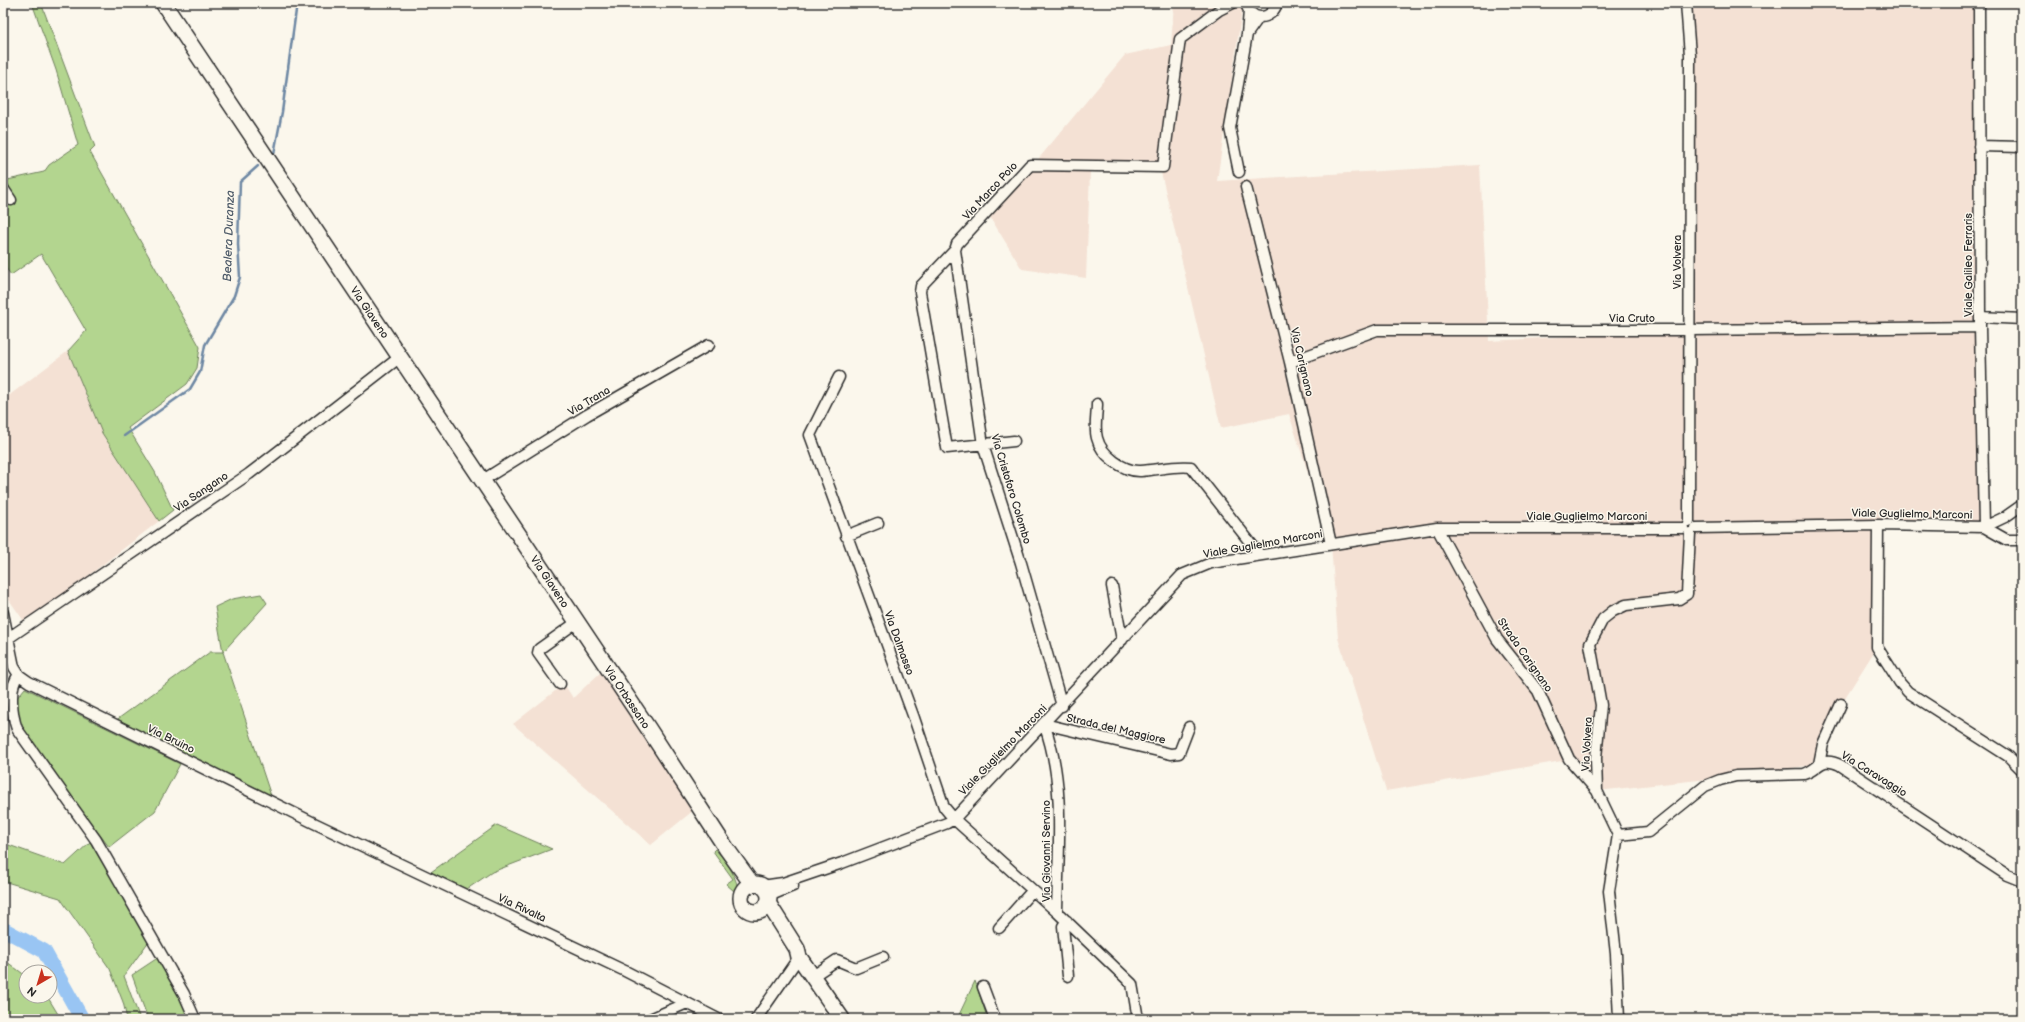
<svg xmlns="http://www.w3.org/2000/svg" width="2025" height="1022" viewBox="0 0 2025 1022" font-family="'Balsamiq Sans',sans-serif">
  <rect width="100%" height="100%" fill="#fbf7ec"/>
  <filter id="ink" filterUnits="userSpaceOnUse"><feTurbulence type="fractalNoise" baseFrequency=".025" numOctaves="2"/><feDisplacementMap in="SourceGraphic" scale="8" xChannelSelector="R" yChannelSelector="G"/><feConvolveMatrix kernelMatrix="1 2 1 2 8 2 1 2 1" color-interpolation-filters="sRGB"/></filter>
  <g filter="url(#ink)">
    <path fill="#f4e1d4" d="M1174,3H1243L1217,181L1480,165L1489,341L1689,330L1685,3H2022V8L1979,7L1984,527L1878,525L1877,647L1841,704L1819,764L1736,776L1597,791L1568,760L1386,791L1338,638L1331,544L1289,414L1221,428L1160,168L1090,172L1086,278L1022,269L990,217L1125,55L1171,45Z
      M68,351L102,433L159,521L26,624L3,591V400Z
      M601,672L694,810L651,845L513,724L564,684L573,698Z"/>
    <path fill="#b3d58f" stroke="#6f805d" d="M32,3H41L95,147L90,152L200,347L197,368L187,384L128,428L155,472L173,510L159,521L102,433L68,351L86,331L41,254L11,275L3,264V181L44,172L49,165L78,145L56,70Z
      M261,594L267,603L223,652L271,796L115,721L210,652H223L215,607L232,599Z
      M25,688L180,764L155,811L109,847L20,727L16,699Z
      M497,825L552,849L492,872L467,889L431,872Z
      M90,842L149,941L124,976L140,1019H127L123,1002L110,969L60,898L3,881V843L65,865Z
      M715,849C726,861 734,872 738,888L734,891L726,884L733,879L713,851Z
      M159,957L183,1003L190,1019H148L132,975Z
      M3,959L26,976V996H47L61,1019H3Z
      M975,981L986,1014L975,1019H957Z"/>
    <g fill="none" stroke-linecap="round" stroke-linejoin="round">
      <path stroke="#6d87a3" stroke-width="2.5" d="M274,154L282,112L297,3
        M124,436L190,389L200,372L205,345L234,296L240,277L238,244L240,182L258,166"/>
      <path stroke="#99c5f3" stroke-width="15" d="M3,929L44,951L82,1019"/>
      <defs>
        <path id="minor" d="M1246,3C1250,22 1272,21 1277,3
          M1686,3L1690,55L1689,521
          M1979,3L1980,327L1984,527
          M1249,11L1247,34L1259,17
          M1979,146L2022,147
          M1239,172L1230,128L1247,34
          M1246,187L1290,362L1331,544
          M3,188L11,200
          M955,250L983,445L1021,563L1062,706
          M1980,317L2022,319
          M1290,362L1377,330H1689L1980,327
          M839,377L810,435L914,718L944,807L954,819L1057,912
          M1097,404C1097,415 1094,428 1097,438C1101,455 1124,472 1141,471C1157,470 1175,465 1191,467L1260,555
          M1014,441L947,448L920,292L921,286L955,250L957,244L1030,165L1163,167L1180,39L1219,10L1233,3
          M483,480L587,415L709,345
          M1878,525L1877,647L1900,683L1908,692L2008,756L2022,770
          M1984,527L2007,540H2022
          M1437,528L1497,639L1538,691L1569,759L1597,791
          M1696,528L1878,525L1984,527L2005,517L2022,505
          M846,536L878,523
          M1112,586L1122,640
          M3,613L14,667L19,675C8,686 12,715 17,729L96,840L184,994L195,1019
          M10,637L249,474L400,357
          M19,675L29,682L314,823L625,971L718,1019
          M560,684L538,653L539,649L577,622
          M1044,724C1066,783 1058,850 1057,912L1132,984L1138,1019
          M1044,724L1171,754L1179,753L1189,727
          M1819,764L1823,744L1841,704
          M1618,835L1648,832L1705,786L1720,780L1736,776L1804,774C1819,770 1820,755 1840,765L2007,875L2022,881
          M762,886L783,883L842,863L947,823L954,819L1182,575L1211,563L1437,528H1683
          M769,896L793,886
          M1067,921L1063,926L1068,976
          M999,928L1033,890
          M813,976L837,960L856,968L883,957
          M983,987L995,1019
          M650,1019L687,1003
          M756,1019L799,957
          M1619,1019L1616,954L1609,891L1618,835L1597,791L1596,758L1601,705L1590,644L1603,619L1613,611L1626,605L1679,599L1687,594L1690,533"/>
        <g id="secondary">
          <path id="s1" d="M163,3L648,728L726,848L752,884"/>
          <circle cx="755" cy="898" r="14"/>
          <path d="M768,903L797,949L799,957L842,1019"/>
        </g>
      </defs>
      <use href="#minor" stroke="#2b2b2b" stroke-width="13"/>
      <use href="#secondary" stroke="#2b2b2b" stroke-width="18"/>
      <use href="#minor" stroke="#fbf7ec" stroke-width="10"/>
      <use href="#secondary" stroke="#fbf7ec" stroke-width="15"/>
    </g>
  </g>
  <g text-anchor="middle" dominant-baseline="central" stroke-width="3" stroke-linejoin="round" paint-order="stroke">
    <g font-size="11" fill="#2b2b2b" stroke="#fbf7ec">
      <text transform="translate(990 191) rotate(-47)">Via Marco Polo</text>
      <text transform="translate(1677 262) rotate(-90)">Via Volvera</text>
      <text transform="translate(1968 265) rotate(-90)">Viale Galileo Ferraris</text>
      <text stroke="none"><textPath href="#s1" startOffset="372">Via Giaveno</textPath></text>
      <text x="1632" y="318">Via Cruto</text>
      <text transform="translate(1302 362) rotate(77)">Via Carignano</text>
      <text transform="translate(589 401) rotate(-31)">Via Trana</text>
      <text transform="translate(1011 489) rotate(73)">Via Cristoforo Colombo</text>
      <text transform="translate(201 492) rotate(-34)">Via Sangano</text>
      <text transform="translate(1912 514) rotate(1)">Viale Guglielmo Marconi</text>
      <text x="1587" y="516">Viale Guglielmo Marconi</text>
      <text transform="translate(1263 544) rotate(-10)">Viale Guglielmo Marconi</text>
      <text stroke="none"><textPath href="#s1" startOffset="696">Via Giaveno</textPath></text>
      <text transform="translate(899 643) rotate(70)">Via Dalmasso</text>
      <text transform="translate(1525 655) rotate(55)">Strada Carignano</text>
      <text stroke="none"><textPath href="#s1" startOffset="835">Via Orbassano</textPath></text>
      <text transform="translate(1116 729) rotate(13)">Strada del Maggiore</text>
      <text transform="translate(171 739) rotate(26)">Via Bruino</text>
      <text transform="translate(1587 744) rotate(-87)">Via Volvera</text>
      <text transform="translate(1003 750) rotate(-46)">Viale Guglielmo Marconi</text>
      <text transform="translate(1874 774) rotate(32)">Via Caravaggio</text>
      <text transform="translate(1046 851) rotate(-90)">Via Giovanni Servino</text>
      <text transform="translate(522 908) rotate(25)">Via Rivalta</text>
    </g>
    <g font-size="12" font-style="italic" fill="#4c5967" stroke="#fbf7ec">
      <text transform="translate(229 236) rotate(-88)">Bealera Duranza</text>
    </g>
  </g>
  <rect width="2025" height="1022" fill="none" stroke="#fbf7ec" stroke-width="16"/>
  <rect x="8" y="8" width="2009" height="1006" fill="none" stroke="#2b2b2b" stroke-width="1.5" filter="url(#ink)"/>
  <g transform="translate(38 984) rotate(218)"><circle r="19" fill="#fbf7ec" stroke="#a8a59f"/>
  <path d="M0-3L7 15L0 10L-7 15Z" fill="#c8321e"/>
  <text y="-6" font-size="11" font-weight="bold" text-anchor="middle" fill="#2b2b2b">N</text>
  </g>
</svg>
